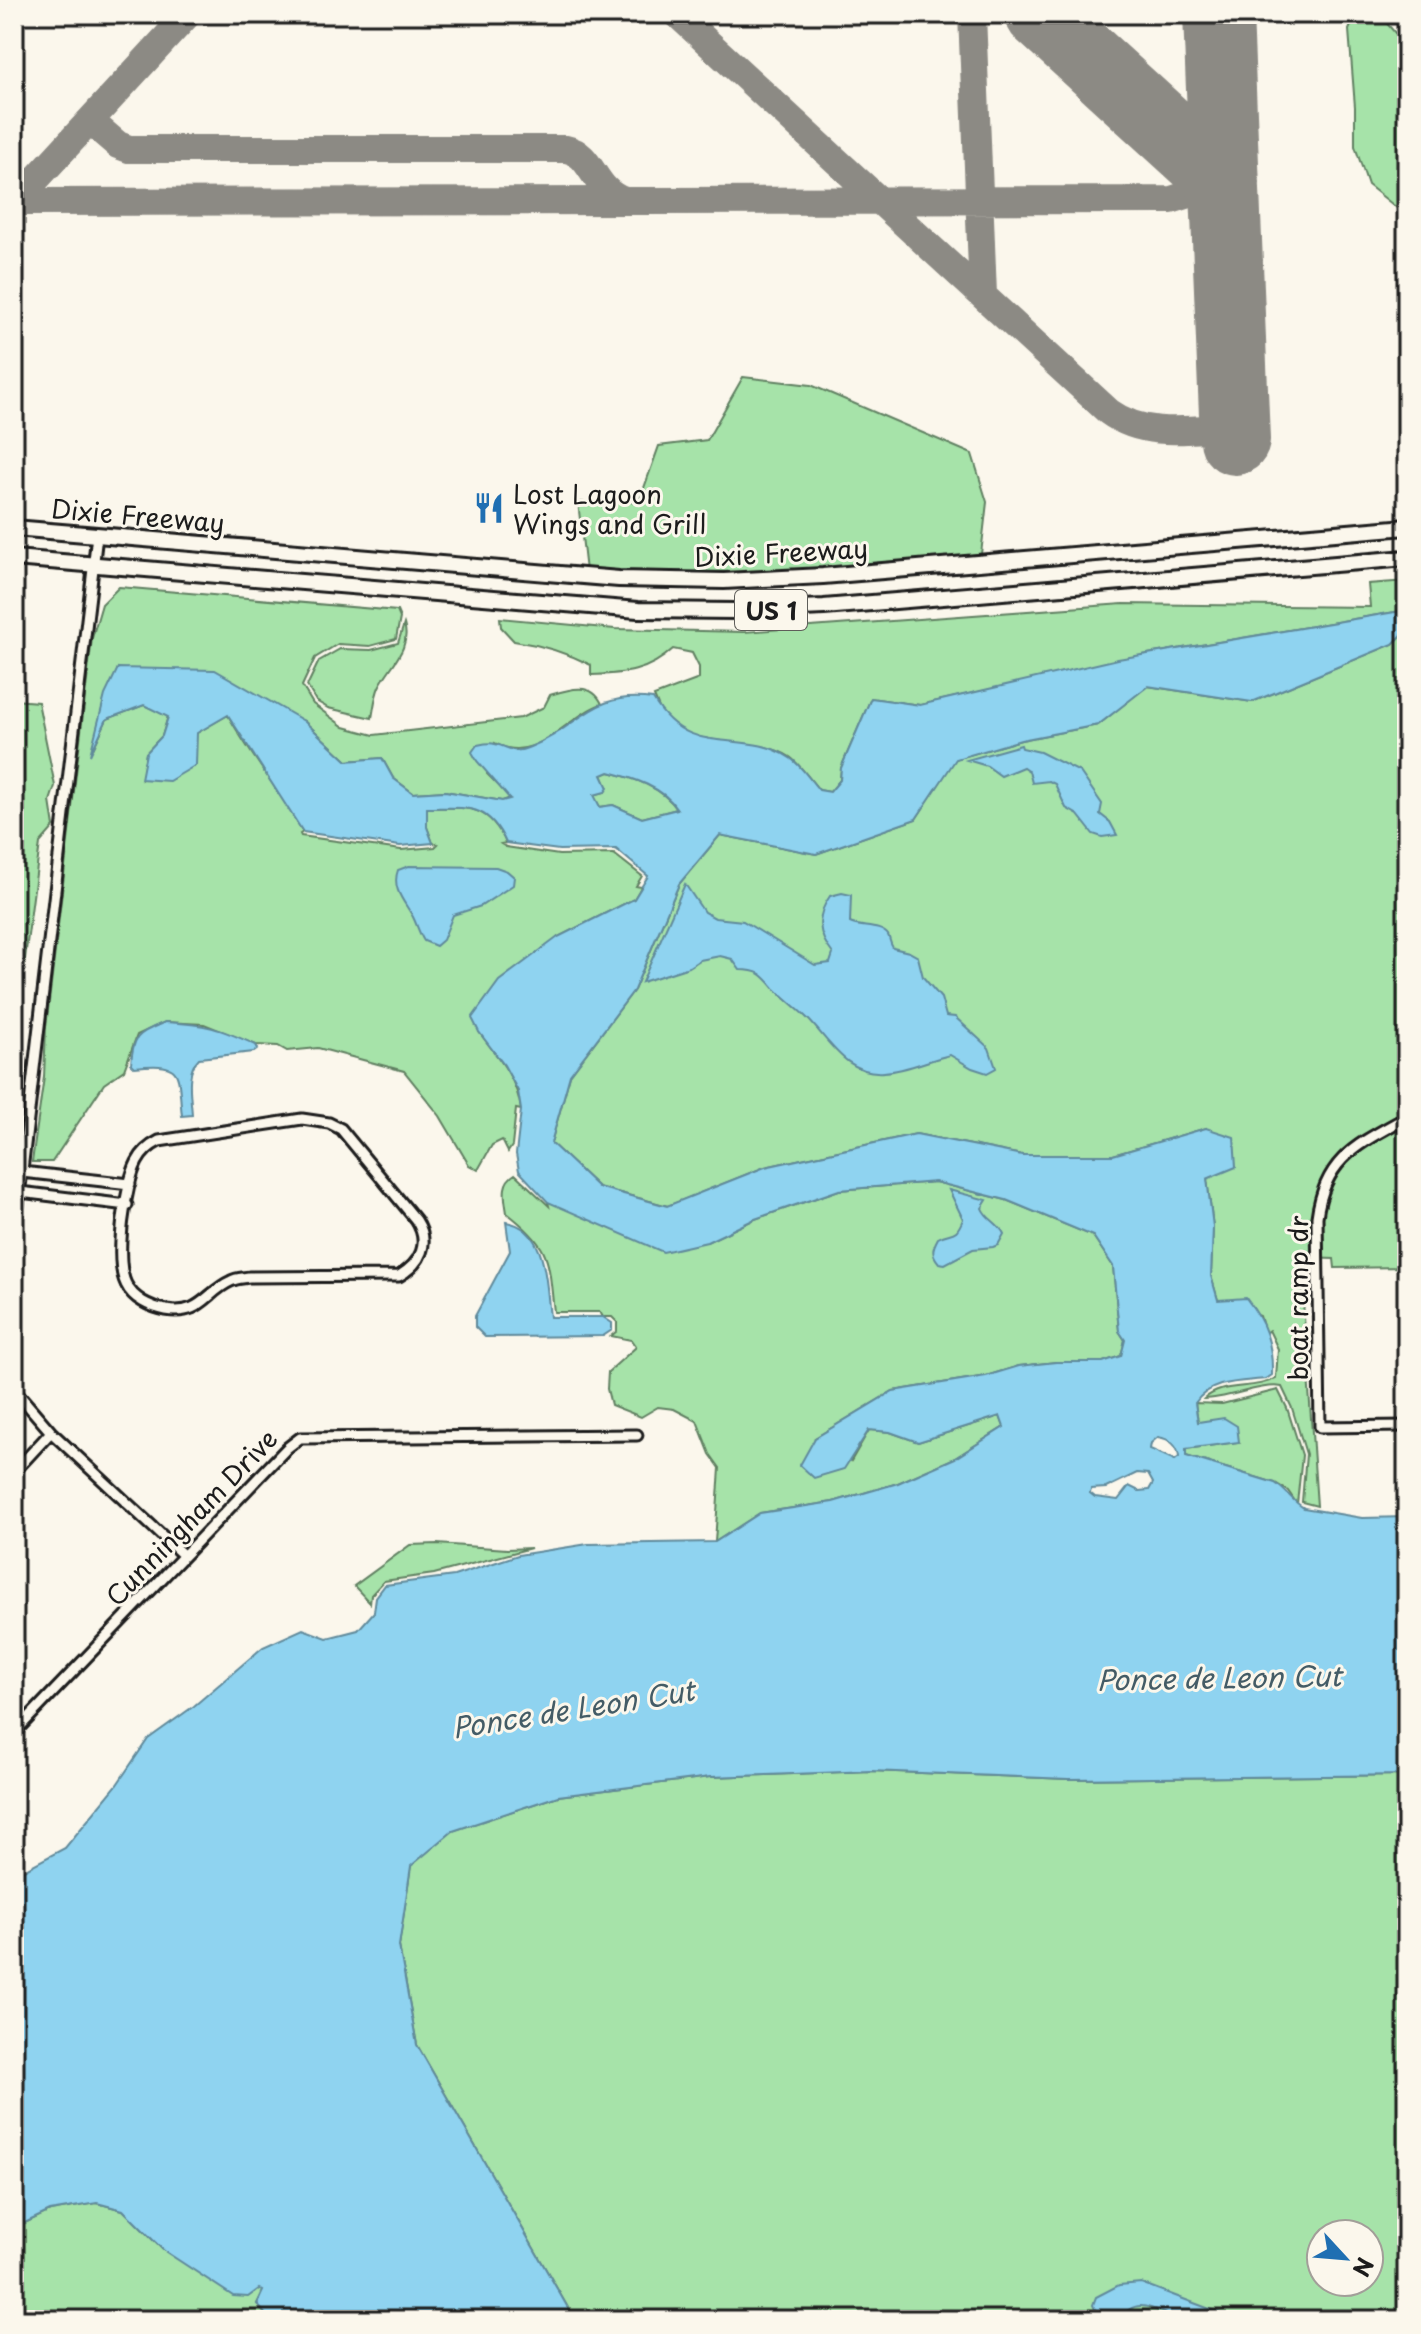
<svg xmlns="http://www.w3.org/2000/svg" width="1421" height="2334" viewBox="0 0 1421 2334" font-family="'Playpen Sans',sans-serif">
  <rect width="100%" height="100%" fill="#fbf7ec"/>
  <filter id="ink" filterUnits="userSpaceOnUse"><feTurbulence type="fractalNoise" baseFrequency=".0125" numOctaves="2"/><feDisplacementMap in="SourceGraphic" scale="16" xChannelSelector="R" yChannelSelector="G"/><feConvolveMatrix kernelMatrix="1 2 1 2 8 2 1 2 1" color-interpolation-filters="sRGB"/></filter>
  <g filter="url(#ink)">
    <path fill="#a6e3a9" stroke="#618062" stroke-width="2" fill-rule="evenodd" d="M1356,14H1379L1407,47V216L1368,185L1355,146V107L1349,30Z
      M743,377L811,385L972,454L987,502L981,554L808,572L671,576L586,571L578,502H639L659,446L707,440Z
      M1407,581V610L1148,654L920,705L871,698L841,768L840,780L830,792L819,790C810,780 801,765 790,757C753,733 697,753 665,718C660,712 657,703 654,696L699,679V667L692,653L673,649C648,672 625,674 591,675V665C565,652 542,645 514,641L501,627L500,618L615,629L744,632L1123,604L1370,607L1368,584Z
      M119,587L397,611L400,618L396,639L370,646L338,644L315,658L302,686L313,704L344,727L374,735L521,718L544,707L550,695C569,689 592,681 602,704C566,716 536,766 495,743L487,774L511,798L502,801L445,791L413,793L393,778L382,758L347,761L304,721L118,668L93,749L107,719L144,705L168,716L162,736L146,753L142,779L197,733L228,715C250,755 280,791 303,832L300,834L301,836L401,850L435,847L438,844L433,843L427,827L426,808C466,808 487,802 506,843L501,844L506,847L559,855L614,854L642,876L636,886L641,887L634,899L558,937L479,1032C498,1057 517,1078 521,1110L516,1109L512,1146L508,1152L502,1140L492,1145L478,1170L469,1165L440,1116L404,1071L318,1048L287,1051L278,1046L256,1045L204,1024L165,1022L137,1035L124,1070L104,1084L52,1162H32L44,1077L46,1027L92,638L102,604Z
      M404,624C412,649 389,666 379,687C375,696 374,708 372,718L328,708L316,701L307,686L319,661L340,649L371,650L398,643Z
      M1407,630V1267L1335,1268L1334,1259L1304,1258L1303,1302L1317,1506L1302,1502L1306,1454L1292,1408L1282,1387C1260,1383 1229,1399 1204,1399C1223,1381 1254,1391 1276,1378L1278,1349L1269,1330L1265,1333L1260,1316L1218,1300L1211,1276L1213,1227L1207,1179L1206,1128L1113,1155H1022L916,1134L765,1167L668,1206L598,1187L551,1143L570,1075L634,990L679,884L720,835L816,854L916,819L955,759L1021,740L1098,725L1147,686L1252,702L1393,644Z
      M14,700L38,702L55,786L50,801L54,827L40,843L14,1043Z
      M609,772C634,778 662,787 677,809L642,818L613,805L600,807L593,795L605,792L607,787L602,775Z
      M515,1174L549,1206L548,1202L707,1242L755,1219L839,1190L935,1182L1006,1200L1093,1236L1113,1266L1119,1331L1125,1340L1121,1356L1103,1362H1056L1019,1366L986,1376L893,1391L815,1438L851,1461L869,1430L890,1432L918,1442L1000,1416L1004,1427L955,1458L898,1483L833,1502L760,1513L715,1542L720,1468L710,1454L697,1421L674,1409L658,1407L641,1417L611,1405L607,1389L608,1372L636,1347L631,1340L611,1336L617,1331V1322L612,1317H603L600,1312H554C548,1259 552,1248 507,1213C505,1198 500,1183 515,1174Z
      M1278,1390L1287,1408L1302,1455L1297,1504L1288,1491L1275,1483L1186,1456L1185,1449L1238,1442L1198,1423L1195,1403L1222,1404Z
      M437,1544L507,1549L531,1548L434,1574L384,1581L371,1595L370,1603L354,1586L410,1545Z
      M871,1771L1068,1779L1407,1775V2320H575L417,2045L399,1946L411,1865L452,1831L558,1796L710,1777ZM1321,2234H1369V2282H1321Z
      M97,2203L123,2210L163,2250L264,2291L257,2304L270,2320H152L149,2315L123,2311L108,2320H14V2228L50,2211Z"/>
    <path fill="#8fd3f0" stroke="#618a9b" stroke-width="2" fill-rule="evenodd" d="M1407,610V630L1393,644L1252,702L1148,686L1098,725L1021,740L956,759L916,819L816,854L720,835L679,884L634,990L570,1075L551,1143L598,1187L667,1206L765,1167L916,1134L1022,1155H1113L1206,1128L1234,1137L1236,1167L1207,1179L1213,1227L1211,1276L1218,1300L1246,1298C1265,1322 1273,1344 1272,1375L1266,1379C1239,1382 1211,1380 1195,1403L1198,1422L1224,1418L1237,1426L1239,1442L1186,1449V1456L1275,1483C1286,1490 1293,1502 1304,1508L1362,1518L1407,1517V1775L1068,1779L871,1771L710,1777L558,1796L453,1831L411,1866L399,1946L417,2045L575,2320H270L257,2304L263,2291L259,2289L248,2297L233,2296L163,2250L123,2210L97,2203L50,2211L14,2228V1875L65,1848L116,1786L148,1739L194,1706L263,1647L303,1629L327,1638L358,1630L374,1612L376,1597L385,1585L454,1576L518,1555L588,1544L715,1542L760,1513L833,1502L898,1483L955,1458L1004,1427L1000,1416L918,1442L890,1432L869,1430L844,1469L814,1478L800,1465L815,1438L893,1391L986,1376L1019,1366L1056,1362H1103L1121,1356L1125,1340L1119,1331L1113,1266L1093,1236L1006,1200L935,1182L839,1190L755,1219L707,1242L663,1252L548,1202L519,1171L516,1154L521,1110L518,1091L504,1065L479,1032L472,1018L499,981L558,937L634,899L648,876L616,849L559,850L506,843C488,802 466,808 427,808V827L433,843L400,846L303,832L228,715L197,733L196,765L169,781L141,779L146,753L162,736L168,717L144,705L107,719L90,755L105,695L118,668L215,670L304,721L347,761L382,758L393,778L413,793L445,791L502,801L510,799L477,761L472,752L477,745C482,744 490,742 495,744C510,747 511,755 530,747C579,728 591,690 653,699C691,762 743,726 790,758C801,765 810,780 819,790L830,792L840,780L841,768L871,698L920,705L1118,659ZM609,772C633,778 663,787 677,809L642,818L613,805L600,807L594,795L605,792L608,788L602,775ZM1158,1437C1170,1439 1178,1446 1179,1457L1175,1460L1150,1449L1151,1443ZM1137,1473L1148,1474L1153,1483L1149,1490L1139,1491L1129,1486L1118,1500L1095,1497L1090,1493L1091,1489L1106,1488Z
      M1021,745L1022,748L1040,752L1080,772L1102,804L1100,814L1110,822L1117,835L1102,837L1093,834L1078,815L1066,808L1055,784L1049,781L1032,783L1029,771L1023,767L1001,776L987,766L967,760Z
      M409,866L496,867L507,871L514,877L513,885L481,906L453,915L443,940L436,946L424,941C419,933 417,925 413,917C405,902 391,889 398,870Z
      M685,884L704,912L715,918L743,921L815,965L830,963L833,954C818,935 815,917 830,896L842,893L851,895L850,923C860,928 881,925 888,935C890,939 890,944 893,948L909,952L918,957L923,977L941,998L946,1016L955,1017L989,1048L996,1068L987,1073L972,1068L950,1055C928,1060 906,1071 884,1072C846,1075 830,1041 807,1018C797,1008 785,999 775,989C763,975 760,970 740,970L732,959L720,956L700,960L689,967L642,982Z
      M165,1022C206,1024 219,1028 256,1045L258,1049L254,1052L199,1058C185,1072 191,1096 192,1115L182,1116C177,1071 185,1062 134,1067L131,1064C133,1033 139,1034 165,1022Z
      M949,1190L987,1200L982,1208C986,1219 999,1223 1004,1234L998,1245L993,1247L973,1249L945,1264L939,1263C931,1254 932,1249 938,1238C952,1230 955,1239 963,1219Z
      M506,1222C548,1228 546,1286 550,1317H603L612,1323V1330L603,1336L485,1337L475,1327V1316L510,1251Z
      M1141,2283L1239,2320C1221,2320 1198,2324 1181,2320C1159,2314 1137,2292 1120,2320C1105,2320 1099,2320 1093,2305L1096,2297L1119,2285Z"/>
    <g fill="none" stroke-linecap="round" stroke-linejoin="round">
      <path stroke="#8c8a84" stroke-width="28" d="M677,14L1109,412C1146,439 1192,429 1235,427
        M972,14L983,295
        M90,121L118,145L129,149H566C594,154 592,191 625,201
        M14,202L1171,200L1225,183
        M15,202L188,14"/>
      <path stroke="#8c8a84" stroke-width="70" d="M1040,14L1225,183
        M1218,14L1235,440"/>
      <defs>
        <path id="minor" d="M1407,1117C1359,1144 1325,1157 1317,1217L1320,1427L1407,1426
          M302,1119L329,1123L341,1129L416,1220C431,1243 421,1263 399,1276L249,1277C244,1278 236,1278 231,1281C206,1292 201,1316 166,1310C150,1307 133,1299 126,1284C114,1260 125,1185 137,1162C142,1152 149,1146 159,1141Z
          M22,1172L130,1184
          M20,1192L127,1205
          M14,1238L97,535
          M14,1389L51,1432L183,1555
          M14,1472L51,1432
          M14,1733L287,1448L300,1438L637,1435"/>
        <path id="primary" d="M14,528L619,579L724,581L823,576L1407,527
          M14,558L638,610L735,611L824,607L1407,558"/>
      </defs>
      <use href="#minor" stroke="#1c1c1c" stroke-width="15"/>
      <use href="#primary" stroke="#1c1c1c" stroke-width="20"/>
      <use href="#minor" stroke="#fbf7ec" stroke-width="9"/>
      <use href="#primary" stroke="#fbf7ec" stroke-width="14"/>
    </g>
  </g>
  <defs>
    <symbol id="restaurant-bare" viewBox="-9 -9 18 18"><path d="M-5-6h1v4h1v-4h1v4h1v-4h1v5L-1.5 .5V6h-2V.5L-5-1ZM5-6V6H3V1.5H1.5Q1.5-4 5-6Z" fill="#1f6fb2" stroke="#fbf7ec" stroke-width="2.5" paint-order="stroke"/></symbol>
  </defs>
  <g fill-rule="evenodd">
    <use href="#restaurant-bare" x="467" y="486" width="44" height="44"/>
  </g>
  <g text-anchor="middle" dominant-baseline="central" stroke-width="6" stroke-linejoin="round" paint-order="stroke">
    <rect fill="#fbf7ec" stroke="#5f5e5a" stroke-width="2" x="735" y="590" width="72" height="40" rx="6"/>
    <g font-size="24" font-weight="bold" fill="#1c1c1c">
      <text x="771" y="610">US 1</text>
    </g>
    <g font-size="26" fill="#1c1c1c" stroke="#fbf7ec" text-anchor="start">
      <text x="513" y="493">Lost Lagoon<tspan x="513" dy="30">Wings and Grill</tspan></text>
    </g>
    <g font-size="26" fill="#1c1c1c" stroke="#fbf7ec">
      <text transform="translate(138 515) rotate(5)">Dixie Freeway</text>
      <text transform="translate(781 552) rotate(-3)">Dixie Freeway</text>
      <text transform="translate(1297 1298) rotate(-90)">boat ramp dr</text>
      <text transform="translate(191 1517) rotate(-46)">Cunningham Drive</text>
    </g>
    <g font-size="28" font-style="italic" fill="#445c66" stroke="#fbf7ec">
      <text transform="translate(1219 1677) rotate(-1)">Ponce de Leon Cut</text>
      <text transform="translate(573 1708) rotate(-9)">Ponce de Leon Cut</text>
    </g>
  </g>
  <rect width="1421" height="2334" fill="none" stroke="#fbf7ec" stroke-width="48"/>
  <rect x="24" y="24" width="1373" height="2286" fill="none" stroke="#1c1c1c" stroke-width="3" filter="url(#ink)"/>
  <g transform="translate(1345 2258) rotate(116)"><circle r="38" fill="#fbf7ec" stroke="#a29f99" stroke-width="2"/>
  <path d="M0-6L14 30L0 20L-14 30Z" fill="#1f6fb2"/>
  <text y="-12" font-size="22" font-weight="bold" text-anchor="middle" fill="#1c1c1c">N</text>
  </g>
</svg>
